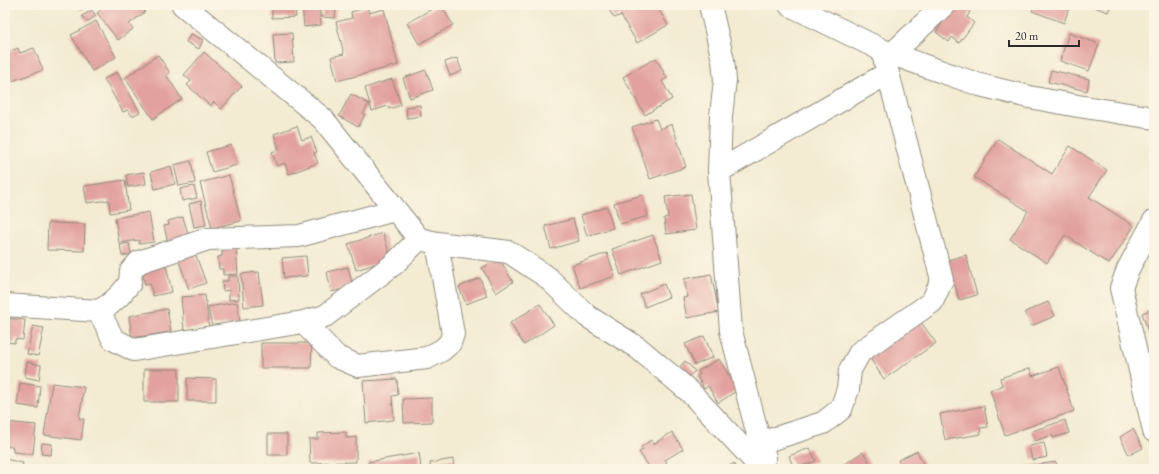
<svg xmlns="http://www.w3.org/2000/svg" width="1159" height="474" viewBox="0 0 1159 474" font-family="'EB Garamond',serif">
  <rect width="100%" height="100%" fill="#fcf5e5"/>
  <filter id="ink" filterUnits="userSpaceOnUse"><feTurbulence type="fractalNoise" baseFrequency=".025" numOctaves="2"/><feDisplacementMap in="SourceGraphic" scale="8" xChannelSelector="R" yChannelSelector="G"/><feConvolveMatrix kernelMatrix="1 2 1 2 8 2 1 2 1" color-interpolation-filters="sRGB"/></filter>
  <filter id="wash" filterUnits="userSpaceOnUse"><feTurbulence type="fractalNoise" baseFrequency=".012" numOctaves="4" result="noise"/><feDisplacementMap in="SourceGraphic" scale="16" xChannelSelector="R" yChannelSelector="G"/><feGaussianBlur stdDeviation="0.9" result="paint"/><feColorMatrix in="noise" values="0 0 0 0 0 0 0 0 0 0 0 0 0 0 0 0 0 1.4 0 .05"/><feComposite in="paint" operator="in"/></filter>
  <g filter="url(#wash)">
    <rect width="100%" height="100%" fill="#f3ebd2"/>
    <g id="blocks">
      <path fill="#e2a19e" d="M77,5H88L81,10Z
        M107,5H139L145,12L129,24L133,29L118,40L97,13Z
        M272,5H295L296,17L272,18Z
        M302,5H319L321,25L304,27Z
        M323,5H342V8H336L335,18L322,17Z
        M439,5H441L453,25L419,44L407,23Z
        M606,5H656L668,25L637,43L621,15L614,18Z
        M955,5H960L970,12L967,17L974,23L959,43L952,37L949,42L936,32Z
        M1034,5H1070L1064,23L1032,11Z
        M1089,5H1111L1108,12Z
        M367,7L369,13L384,9L398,65L337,81L331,57L344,54L336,22L352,18L351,12Z
        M92,10L96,16L87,22L82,16Z
        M96,21L116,57L92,71L71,35Z
        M292,33L294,62L275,63L273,34Z
        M1069,33L1099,44L1089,71L1060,61Z
        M191,34L203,40L199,49L186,42Z
        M18,48L20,53L34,48L43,70L12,81L5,62V53Z
        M204,52L242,86L221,109L214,102L210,106L187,85L191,81L184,75Z
        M158,55L170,73L166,75L182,99L153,119L125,78Z
        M457,58L462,71L450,76L445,62Z
        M656,58L667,78L662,81L672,99L645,115L623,77Z
        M426,70L433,90L410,98L403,78Z
        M1051,70L1089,79L1087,91L1048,82Z
        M117,72L140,112L132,116L128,110L123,112L104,79Z
        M392,79L401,105L389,109L388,106L372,111L365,88Z
        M351,94L369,104L363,114L365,115L358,127L339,116Z
        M420,105L421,116L407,118L406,107Z
        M656,119L660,129L672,124L686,167L650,179L632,127Z
        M297,126L302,140L311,137L317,152L314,153L318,163L289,174L285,163L277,166L272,152L279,149L274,134Z
        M998,139L1052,174L1070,146L1107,170L1089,197L1134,226L1109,264L1065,235L1047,263L1010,239L1028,211L974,177Z
        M231,145L237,165L212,172L206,152Z
        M191,161L195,183L179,186L174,165Z
        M171,166L175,184L155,189L151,172Z
        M5,169H7L10,191L5,192Z
        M144,172L146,184L128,187L126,175Z
        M229,175L241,221L212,228L200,183Z
        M125,180L129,210L110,213L109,200L87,203L84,186Z
        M194,186L197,198L182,201L180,189Z
        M691,194L696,230L666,234L664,218L668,217L665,197Z
        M642,195L648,216L620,224L614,203Z
        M201,201L206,225L194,227L189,204Z
        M607,207L613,228L587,236L581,215Z
        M149,212L154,242L139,244V240L119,243L115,218Z
        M183,217L189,237L168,243L164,226L169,225L168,221Z
        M573,219L579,241L551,249L545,226Z
        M48,223L85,224L84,251L47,250Z
        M383,233L391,259L356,270L348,244Z
        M653,235L662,260L621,275L612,249Z
        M129,243L131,254L122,256L120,245Z
        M236,248L238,274L223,275V269H219L218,257L222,256V249Z
        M195,253L206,283L189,289L178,259Z
        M607,253L615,276L580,288L572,265Z
        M966,255L977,295L959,300L948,260Z
        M306,256L308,276L284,278L282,258Z
        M499,258L513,282L496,293L482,268Z
        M166,265L172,292L153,296L150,284L145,285L142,271Z
        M348,267L353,287L331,292L327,272Z
        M259,272L263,305L244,307L241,274Z
        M711,274L719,312L687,318L683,298L688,297L684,279Z
        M228,276H238L239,299L229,300V290L223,291L222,281H228Z
        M480,278L487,296L466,304L459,287Z
        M664,284L669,297L645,307L640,294Z
        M205,295L209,327L184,330L181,297Z
        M237,302L240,322L212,326L208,307Z
        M1048,302L1055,316L1031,326L1025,312Z
        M540,304L554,325L524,345L510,323Z
        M167,309L171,332L132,338L129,316Z
        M1154,309V349L1142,313Z
        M5,318L25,320L23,340L15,339V343L5,342Z
        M918,318L936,343L884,379L867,354Z
        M33,326L44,328L38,356L27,354Z
        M704,336L713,357L695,365L685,344Z
        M261,343H312L311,368H261Z
        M719,359L738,390L718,403L708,386L704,389L697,376L700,374L698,371Z
        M685,361L695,371L688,377L679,368Z
        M27,362L41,365L39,380L25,377Z
        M1059,367L1074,411L1005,435L990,390L1002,386L1000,378L1030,368L1032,376Z
        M144,369H179V402H144Z
        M187,378L216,379V401H187Z
        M397,379L398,395L392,396L394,420L366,423L363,381Z
        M20,383L40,386L38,408L17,405Z
        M52,383L84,387L79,419H84L81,440L44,435Z
        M432,398V422L404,423L403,399Z
        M984,406L988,427L980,428L981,434L945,440L940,414Z
        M1065,420L1069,433L1053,438L1052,435L1035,441L1032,431Z
        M5,422L36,425L33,454L13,452V447L5,446Z
        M1133,429L1143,448L1129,455L1120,437Z
        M346,432V438L356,437V462L310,463L309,439H318V433Z
        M672,432L683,449L665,460L667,462L657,469H656L654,466L650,468L639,452L643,450L641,447L651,440L654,444Z
        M268,434H287V455H268Z
        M42,443L52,444L51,455L41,454Z
        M1044,443L1047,457L1032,460L1029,446Z
        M810,448L816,461L794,469L789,456Z
        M917,451L926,469H902L898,460Z
        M863,452L874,469H839L838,468Z
        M419,453L421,468L369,469L368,462Z
        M5,459L23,463L22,468L25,469H5Z
        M453,459L454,469H431L430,463Z
        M1056,462L1058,469H1022L1021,467Z
        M734,463L737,469H725Z"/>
    </g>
  </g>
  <g filter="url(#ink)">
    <use href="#blocks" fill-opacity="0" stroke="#8f8b7e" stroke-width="1"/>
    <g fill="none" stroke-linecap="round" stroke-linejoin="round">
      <defs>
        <path id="minor" d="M183,5L323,119L419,239L437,243L509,252L547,277L587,316L638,348L689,391L750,456L761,469
          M710,5L723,60L725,80L721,116L719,171L731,331L760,443L765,457
          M790,5L882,50L928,67L980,85L1029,97L1078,106L1154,118
          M892,54L944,5
          M719,171L888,73
          M1154,221L1128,269L1121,288L1154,431
          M5,305L99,311L110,304L120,295L130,283L131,271L139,262L208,239L299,236L395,210
          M99,311L113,339L134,350L303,322L325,316L394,264L419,239
          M303,322L337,357L358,366L427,358L442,350L450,343L453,334L437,243
          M760,443L823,423L841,409L848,389L850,370L860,352L932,302L942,280L882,50"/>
      </defs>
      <use href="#minor" stroke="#8f8b7e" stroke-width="24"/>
      <use href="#minor" stroke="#fff" stroke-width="22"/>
    </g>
  </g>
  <rect width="1159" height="474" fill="none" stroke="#fcf5e5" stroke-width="20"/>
  <path d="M1009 40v6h70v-6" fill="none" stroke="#2b2b2b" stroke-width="2"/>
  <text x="1015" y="40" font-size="12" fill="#2b2b2b" stroke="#fcf5e5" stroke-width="3" paint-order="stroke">20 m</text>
</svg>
